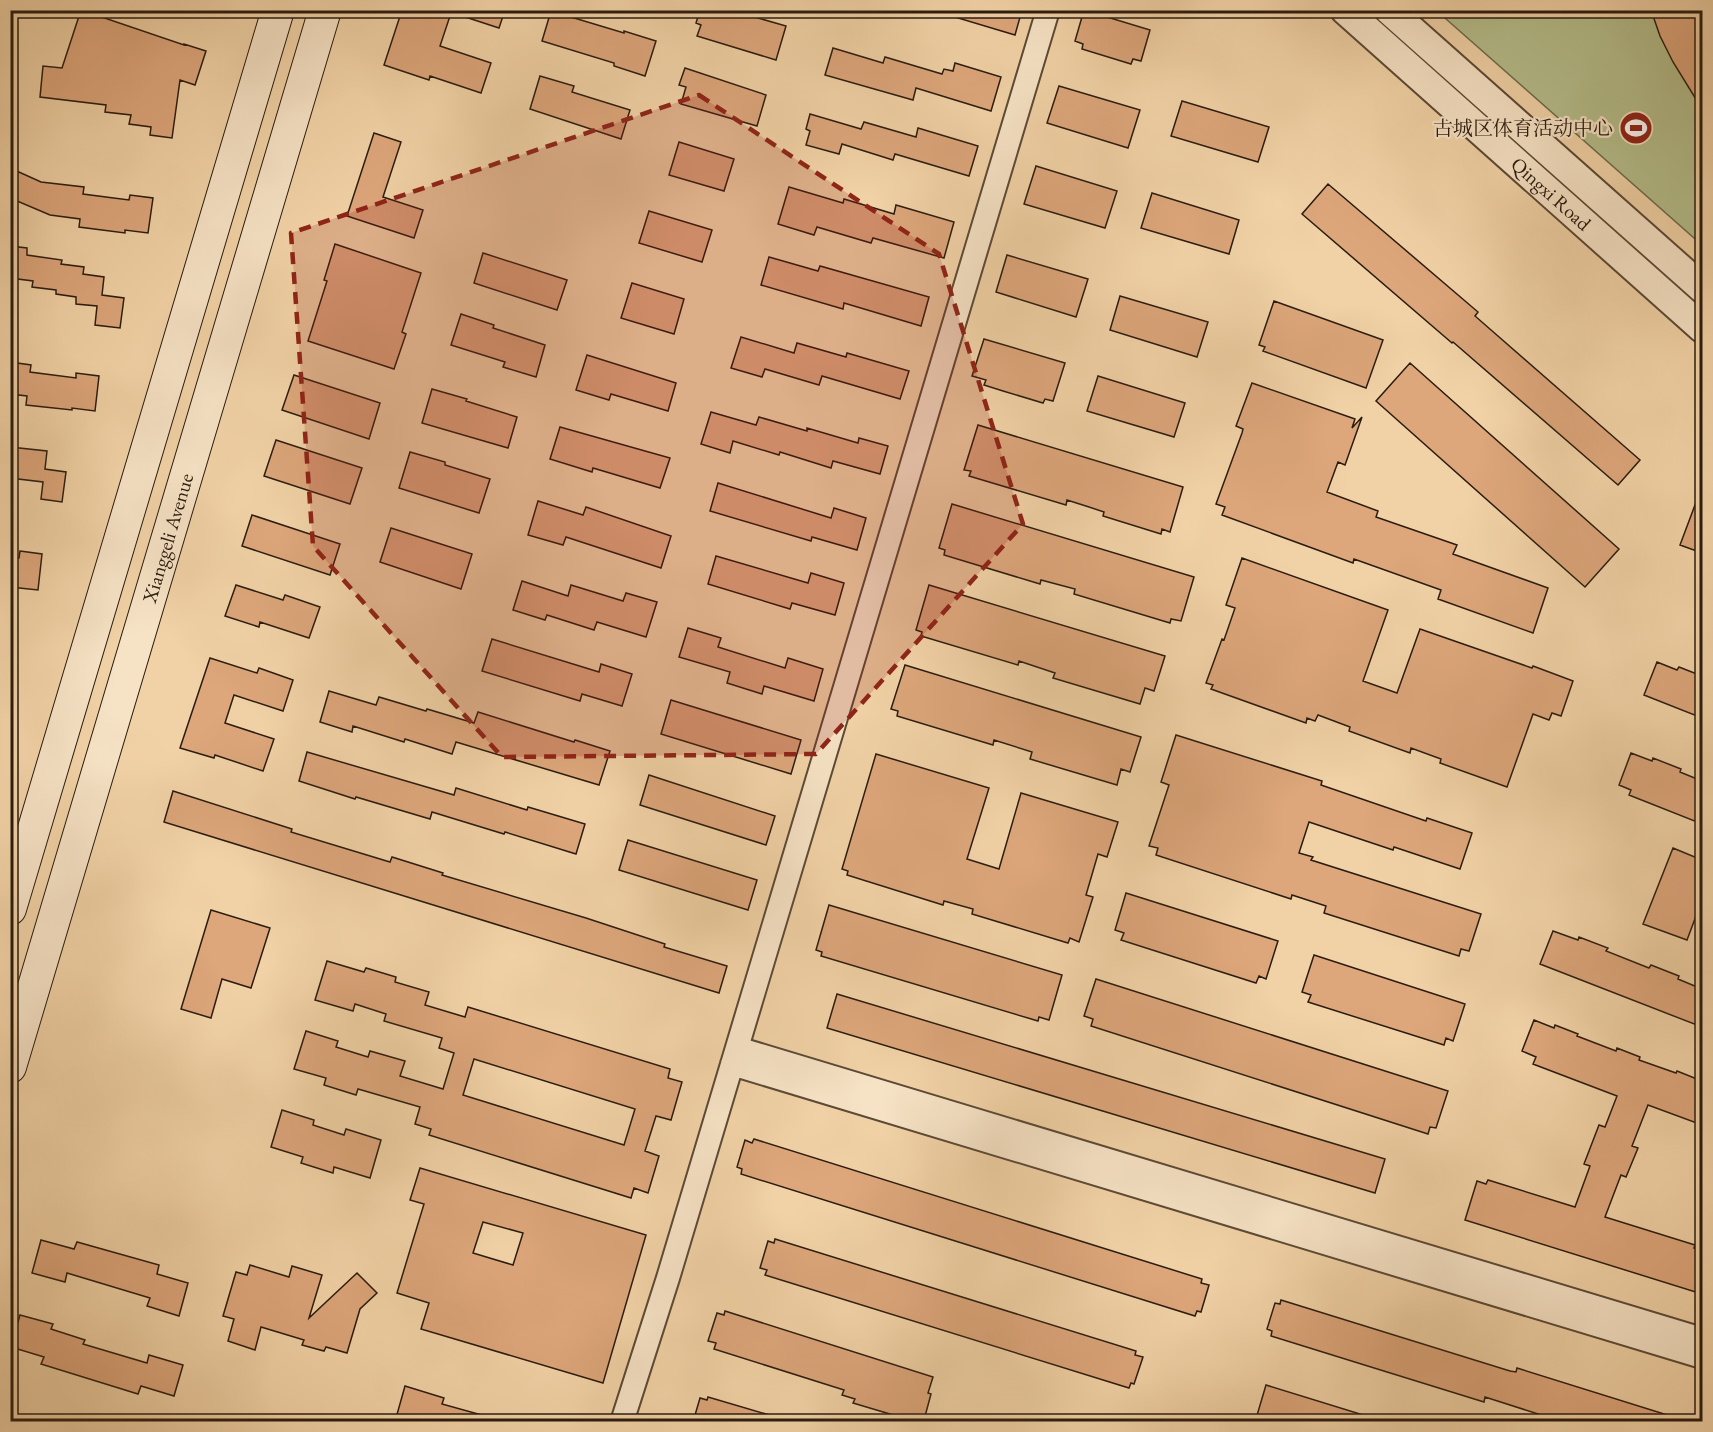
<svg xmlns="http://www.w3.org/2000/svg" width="1713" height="1432" viewBox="0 0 1713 1432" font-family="'EB Garamond','Noto Serif SC',serif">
  <rect width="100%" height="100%" fill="#f1d2a6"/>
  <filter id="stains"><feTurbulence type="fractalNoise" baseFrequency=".00333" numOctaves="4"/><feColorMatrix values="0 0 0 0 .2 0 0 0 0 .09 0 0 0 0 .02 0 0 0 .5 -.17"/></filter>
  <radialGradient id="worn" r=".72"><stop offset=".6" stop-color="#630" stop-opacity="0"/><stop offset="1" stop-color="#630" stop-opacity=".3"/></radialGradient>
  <path fill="#b4bd8b" stroke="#6f6c4e" stroke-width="1.5" d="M1437,11H1702V245Z"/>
  <path fill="#dda67b" stroke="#2a1c10" stroke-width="1.5" fill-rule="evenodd" d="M81,10L184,45V44L206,51L195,85L180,80L172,138L150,135L151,127L129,124L131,115L105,112L106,105L40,97L43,66L62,68Z
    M402,10H452L440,46L491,63L481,93L430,76L429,80L384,65Z
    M457,10H505L499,28L456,14Z
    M700,10H730L786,26L776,60L697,36L701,25L696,23Z
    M948,10H1022L1015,35L948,15Z
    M1084,10L1150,30L1141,61L1133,59L1131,64L1082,49L1083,44L1075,41Z
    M1651,10H1702V109L1673,62L1660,36Z
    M551,11L624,33V31L656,41L645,76L614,66V63L542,41Z
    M833,48L883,63L885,57L942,74L944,69L953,71L955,63L1001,77L991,111L916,88L913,100L825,75Z
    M685,68L766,95L757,126L681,104L686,87L679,85Z
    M540,76L574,86L572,92L630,110L621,139L530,109Z
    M1059,86L1140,110L1128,148L1047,123Z
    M1182,101L1269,127L1258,162L1171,136Z
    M810,114L861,129L864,122L916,137L918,128L978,146L969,176L895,154L893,160L842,144L839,154L806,145L810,131L806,129Z
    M374,133L401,142L383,197L423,210L414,238L347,216Z
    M679,142L734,159L724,191L669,175Z
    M1036,166L1117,191L1105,228L1024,204Z
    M10,168L41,182L84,187L83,194L129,200L130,195L153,198L148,233L125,230V233L79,227L80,219L50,215L10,198Z
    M1328,184L1478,312L1475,316L1640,460L1618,485L1453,342L1452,343L1302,214Z
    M789,187L843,203L844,199L894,214L896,205L954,222L944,258L873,238L871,243L817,227L814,235L778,224Z
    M1152,193L1239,220L1229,254L1141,228Z
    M649,211L712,230L702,262L639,243Z
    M335,244L421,273L402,332L406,334L394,369L308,341L327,281L324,280Z
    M10,246L27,248V255L62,260L61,264L84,267L83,274L104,277L102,295L124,298L120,328L95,325L97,306L76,304V297L56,294V290L32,287L33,281L10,278Z
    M483,253L567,280L557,310L474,283Z
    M1007,255L1088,279L1076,317L996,292Z
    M769,257L818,271L820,266L929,297L921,326L844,303L843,309L761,285Z
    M632,283L684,299L674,334L621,318Z
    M1120,296L1208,322L1197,357L1110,330Z
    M1274,301L1383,340L1366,388L1263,351L1265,347L1259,345Z
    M461,314L494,325L493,328L545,345L536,377L503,367L505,362L451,345Z
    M741,337L794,353L797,343L846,357L847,353L909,371L900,399L822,376L819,385L765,369L762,377L731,368Z
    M984,339L1065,363L1053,401L1045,399L1043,403L1003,391L984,385L986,380L972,376Z
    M587,355L676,383L668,411L611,394L609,400L576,390Z
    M10,362L31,365L30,372L76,378V373L99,376L95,411L72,408V410L26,405L27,396L10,394Z
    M1410,363L1619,549L1585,587L1376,401Z
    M294,375L380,403L369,439L282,410Z
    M1098,376L1185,403L1174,437L1087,411Z
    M1252,383L1355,419L1352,428L1362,417L1345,465L1338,462L1327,492L1378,511L1376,517L1457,545L1453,554L1548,588L1533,633L1438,599L1441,590L1354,559L1353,563L1222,515L1225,507L1216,504L1242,433L1243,429L1236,426Z
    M432,389L467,399L466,401L517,417L508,448L422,423Z
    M711,412L756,425L759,417L807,431V428L858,443L859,438L888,446L880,474L833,461L831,468L780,452L779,455L733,441L730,453L701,444Z
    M978,425L1183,487L1170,532L1162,529L1161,534L1103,516L1104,512L1089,507L1067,500L1066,505L969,476L971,471L964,470Z
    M560,427L670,458L660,488L593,468L592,472L550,459Z
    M276,440L362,468L350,504L264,476Z
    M10,447L47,451L45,469L66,472L62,502L41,499L43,482L10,478Z
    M410,452L445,462V465L490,479L479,513L399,488Z
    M718,483L831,518L834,508L866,518L857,550L812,537L811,541L710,511Z
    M1701,489H1702V553L1680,545Z
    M538,501L583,515L586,507L671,536L661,568L566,537L563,545L528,535Z
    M952,504L1194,577L1181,621L1171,619L1170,623L1074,594L1075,589L1041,580L1040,584L944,555L945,550L939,548Z
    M252,515L340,544L330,575L242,546Z
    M391,528L472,554L461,589L380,562Z
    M20,551L42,554L38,590L10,587V557L19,558Z
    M716,556L808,583L811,573L844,583L835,615L792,603L790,609L708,584Z
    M1242,558L1388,610L1363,681L1397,693L1420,629L1532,668L1533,666L1573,681L1561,716L1552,713L1549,720L1533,714L1507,787L1440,763L1441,759L1411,748L1410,753L1349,731L1350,727L1318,715L1315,721L1307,718L1306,723L1211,689L1213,685L1206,683L1222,639L1224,640L1235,608L1226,605Z
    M522,581L568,596L571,585L623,601L626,593L657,602L646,637L597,622L594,630L547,615L545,620L513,610Z
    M236,585L283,600L285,595L320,607L309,638L260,622L259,627L225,616Z
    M929,585L1165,656L1154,691L1145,688L1140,704L1053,678L1055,673L1019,661L1018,665L921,636L922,632L916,630Z
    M688,628L721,638L718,647L785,668L788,658L823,669L814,701L764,686L762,694L727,683L730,672L679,657Z
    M492,639L599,672L601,664L632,674L622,706L582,694L580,701L482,671Z
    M210,658L257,673L259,668L293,680L283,711L234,695L225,723L274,739L263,771L215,755L214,758L180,748Z
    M1657,662L1677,670L1679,667L1702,676V718L1644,695Z
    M905,665L1141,737L1130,772L1121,769L1117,785L1030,759L1032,752L994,740L993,745L897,716L898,711L891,709Z
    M329,691L376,705L379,697L426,711L427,709L474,723L478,712L574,742L575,740L610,751L599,785L456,742L452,754L405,739L404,742L353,726L352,732L320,722Z
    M671,700L801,740L791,774L661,734Z
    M1176,735L1322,781L1321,785L1426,821L1427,818L1472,833L1460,869L1394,847L1393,850L1309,822L1299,853L1313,857L1311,860L1481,914L1469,951L1461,949L1459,956L1324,913L1326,906L1292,895L1291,899L1156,855L1158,848L1149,846L1169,785L1161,782Z
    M307,752L454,795L456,788L527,810L528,807L585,824L576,854L505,832L504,834L432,812L430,819L356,797L355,799L299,781Z
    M1631,753L1652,761L1653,758L1681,769L1680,772L1702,781V824L1629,795L1631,790L1619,785Z
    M876,754L989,788L967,859L999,869L1021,793L1118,822L1107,857L1098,854L1086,895L1093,897L1079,942L1070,938L1068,943L972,914L973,909L944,901L943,905L847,875L848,871L842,869Z
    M649,775L775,816L766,845L640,805Z
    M173,791L292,829L291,832L390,862L392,857L443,873L442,875L586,918L665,944L664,947L727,966L719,993L164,822Z
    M628,840L757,880L748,910L619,870Z
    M1673,848L1702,860V900L1687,940L1643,924Z
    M1126,893L1278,941L1266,979L1259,976L1256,983L1121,940L1124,933L1115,930Z
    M829,905L1062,975L1049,1020L1039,1017L1038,1021L821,956L822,952L816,950Z
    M211,910L270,928L251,988L222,979L211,1018L181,1009Z
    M1553,931L1578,940L1579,937L1608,948L1606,951L1649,968L1651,965L1679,976L1678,979L1702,989V1027L1540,964Z
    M1314,955L1465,1004L1453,1041L1446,1038L1444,1045L1308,1002L1311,995L1302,992Z
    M327,961L364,972L366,968L396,977L395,982L429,992L425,1005L465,1017L468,1007L670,1069L668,1078L682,1082L671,1120L656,1116L645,1151L659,1156L648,1193L634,1188L631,1198L429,1135L431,1129L415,1124L420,1107L358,1089L356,1095L324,1085L326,1078L294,1069L306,1031L338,1041L336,1047L368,1057L370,1051L405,1061L400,1076L443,1089L454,1053L439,1048L442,1038L384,1021L386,1014L355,1004L353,1011L315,1000ZM474,1059L635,1109L624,1145L463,1095Z
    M1096,979L1448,1091L1436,1128L1430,1127L1428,1134L1091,1026L1093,1019L1084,1016Z
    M837,994L1385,1159L1375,1193L827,1028Z
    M1534,1020L1554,1028L1555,1025L1578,1034L1577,1036L1616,1051L1617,1048L1640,1057L1639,1060L1676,1073L1677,1071L1702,1081V1125L1648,1105L1632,1146L1638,1148L1626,1177L1621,1175L1605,1217L1695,1245L1694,1248L1702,1251V1294L1465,1220L1477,1181L1486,1184L1488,1180L1575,1207L1590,1166L1584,1164L1599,1125L1605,1127L1617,1096L1533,1064L1536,1057L1522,1051Z
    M282,1110L314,1120L313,1125L344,1135L346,1129L381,1140L370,1178L334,1167L333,1173L301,1163L303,1157L271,1147Z
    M754,1139L1202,1279L1201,1283L1209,1285L1201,1312L1197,1311L1195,1316L741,1174L742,1169L737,1167L745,1140L752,1143Z
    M420,1168L646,1235L603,1383L421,1329L429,1303L397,1293L424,1204L410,1200ZM483,1222L523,1233L513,1265L473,1253Z
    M775,1239L1136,1351L1135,1355L1143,1357L1134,1384L1131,1383L1129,1388L765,1275L767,1270L760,1268L768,1241L774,1243Z
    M41,1240L74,1249L77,1242L159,1265L157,1274L188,1283L179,1316L147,1306L150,1298L67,1273L65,1282L32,1273Z
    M250,1265L289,1277L292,1266L322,1275L309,1318L357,1273L377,1293L360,1309L347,1353L326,1347L324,1351L302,1345L304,1340L261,1327L255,1350L228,1341L234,1319L223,1316L236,1272L247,1275Z
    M1281,1300L1510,1371L1516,1372L1517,1368L1677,1418L1676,1422H1563L1485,1397L1484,1402L1358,1363L1271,1336L1272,1331L1267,1329L1275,1303L1280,1304Z
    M725,1311L933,1377L928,1393L931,1394L924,1420L911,1416L910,1420L853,1403L855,1399L842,1395L844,1390L714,1349L716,1343L708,1341L717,1313L724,1315Z
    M20,1315L53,1324L51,1329L85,1340L83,1344L147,1363L149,1355L183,1365L174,1396L141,1386L138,1394L41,1364L44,1357L11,1347Z
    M1266,1385L1373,1418L1372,1422H1255Z
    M405,1386L444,1398L442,1404L489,1417L488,1422H407L396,1418Z
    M708,1397L776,1417L775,1422H693L700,1398L707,1400Z"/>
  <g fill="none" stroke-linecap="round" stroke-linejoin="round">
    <defs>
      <path id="minor" d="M737,1048L1702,1339
        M732,1064L1702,1357
        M622,1422L668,1278L1048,10"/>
      <g id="tertiary">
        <path id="s1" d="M1345,10L1702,328"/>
        <path d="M1389,10L1702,288"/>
      </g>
      <g id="secondary">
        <path d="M10,909L278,10"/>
        <path id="s2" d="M10,1067L325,10"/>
      </g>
    </defs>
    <use href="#minor" stroke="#5c4a36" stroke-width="26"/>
    <use href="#tertiary" stroke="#5c4a36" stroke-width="32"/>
    <use href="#secondary" stroke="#2a1c10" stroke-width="34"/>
    <use href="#minor" stroke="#f6e2c5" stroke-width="22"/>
    <use href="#tertiary" stroke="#f6e2c5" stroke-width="28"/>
    <use href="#secondary" stroke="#f6e2c5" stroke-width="32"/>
  </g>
  <path fill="#8f2418" fill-opacity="0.2" stroke="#8f2418" stroke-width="4.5" stroke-dasharray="12 8" stroke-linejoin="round" d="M699,95L939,254L1023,524L816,754L502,757L313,546L291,233Z"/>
  <defs>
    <symbol id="stadium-disc" viewBox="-11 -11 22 22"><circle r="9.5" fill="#8f2418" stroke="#f6e2c5"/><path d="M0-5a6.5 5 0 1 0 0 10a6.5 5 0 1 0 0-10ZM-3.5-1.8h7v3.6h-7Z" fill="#fff"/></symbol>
  </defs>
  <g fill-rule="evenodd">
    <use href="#stadium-disc" x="1617" y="109" width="38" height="38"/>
  </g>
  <g text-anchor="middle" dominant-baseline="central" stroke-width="4.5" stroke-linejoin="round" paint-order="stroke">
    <g font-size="20" fill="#2a1c10" stroke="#f6e2c5" text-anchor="end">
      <text x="1613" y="128">古城区体育活动中心</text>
    </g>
    <g font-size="20" fill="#2a1c10" stroke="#f6e2c5">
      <text stroke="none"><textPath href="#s1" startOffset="276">Qingxi Road</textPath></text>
      <text stroke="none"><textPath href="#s2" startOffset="552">Xianggeli Avenue</textPath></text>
    </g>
  </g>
  <rect width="1713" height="1432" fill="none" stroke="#f1d2a6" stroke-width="36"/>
  <rect x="12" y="12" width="1689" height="1408" fill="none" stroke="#2a1c10" stroke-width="3"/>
  <rect x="18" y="18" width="1677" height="1396" fill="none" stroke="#2a1c10" stroke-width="1.5"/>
  <rect width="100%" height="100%" filter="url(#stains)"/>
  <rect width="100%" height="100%" fill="url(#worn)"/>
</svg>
